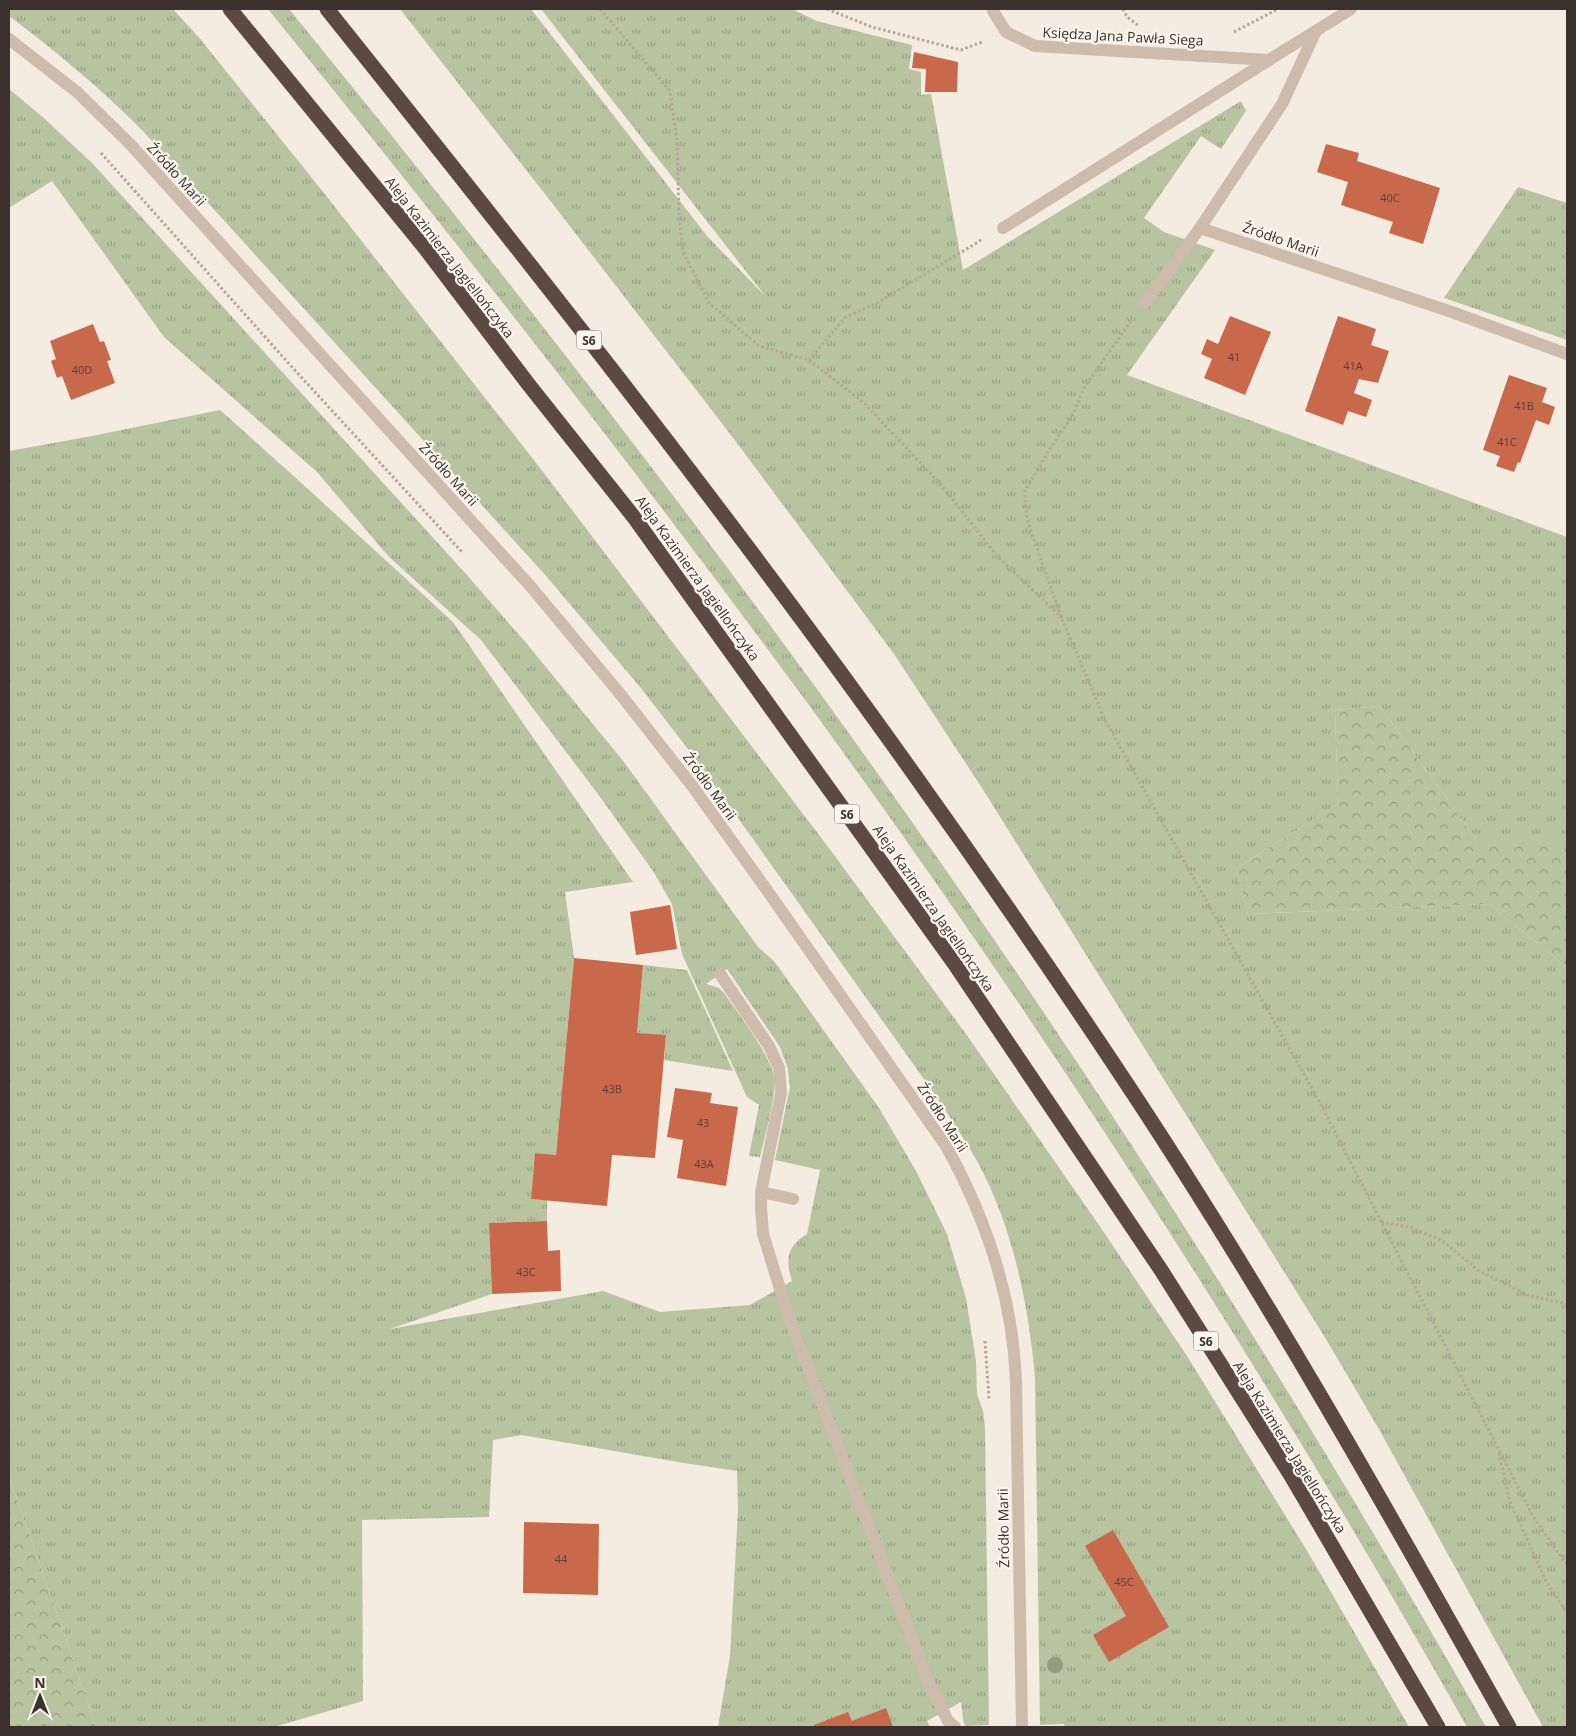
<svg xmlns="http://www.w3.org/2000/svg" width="1576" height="1736" font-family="'Open Sans',sans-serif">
	<defs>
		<pattern id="grass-tufts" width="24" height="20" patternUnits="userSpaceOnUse" patternTransform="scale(1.25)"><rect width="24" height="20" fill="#b8c4a0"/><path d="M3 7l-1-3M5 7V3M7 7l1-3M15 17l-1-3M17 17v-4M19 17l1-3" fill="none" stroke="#97a083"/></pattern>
		<pattern id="forest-crowns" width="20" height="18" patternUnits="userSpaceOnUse" patternTransform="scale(1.25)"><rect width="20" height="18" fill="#b8c4a0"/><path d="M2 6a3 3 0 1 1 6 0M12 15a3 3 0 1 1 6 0" fill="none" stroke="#97a083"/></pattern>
	</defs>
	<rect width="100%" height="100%" fill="#f4ebe1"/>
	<!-- grass -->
	<g fill="url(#grass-tufts)">
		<path d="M9,9h164l28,31 119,148 217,276 292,384 137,186 135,194 86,128 122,198 100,173h-344l-1,-3 -24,1 -5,-348c-7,-75 -22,-150 -58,-216 -13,-22 -27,-44 -41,-65l-238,-334 -58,-75 -93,-110 -405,-447c-42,-42 -86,-79 -133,-114z"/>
		<path d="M268,9h21c222,272 438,549 640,837 200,284 385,579 557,881h-19c-188,-333 -395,-657 -619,-968 -185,-256 -381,-504 -580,-750z"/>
		<polygon points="400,9 531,9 707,236 766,297 541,9 792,9 817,21 912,45 909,69 921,72 921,95 931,94 963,270 1241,101 1246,111 1221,149 1201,136 1144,218 1164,232 1215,250 1127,375 1567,537 1567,841 1477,841 1380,706 1335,710 1338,804 1236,869 1248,914 1489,904 1567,968 1567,1727 1543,1727 1380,1431 1326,1339 982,788 894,654 734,439 552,203"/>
		<path d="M9,89l36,30 48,45 373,410 61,70 97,118 134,185 16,14 105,147 37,63 31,63 19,64 10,63 1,33 6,17 2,16 4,298 -24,1 -2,-6 -2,-18 -34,19 3,6h-212l12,-71 8,-146 -1,-39 -59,-9 -156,-27 -29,5 -4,77 -127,3 1,181 -89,26h-178l-87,-251v-1025l83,-15 128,-26 88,79 145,133 180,260 -68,10 9,66 -18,197 -21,-2 -4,46 16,1v21l-58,2 3,71 -102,35 213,-38 57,21 90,-7 42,-24c-7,-21 -5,-35 15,-47l13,-64 -45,-10 15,-73 -2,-18 -8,-22 -53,-78 -21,15 13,4 6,6c13,19 46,62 49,83 2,22 -9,58 -14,80l-11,-1 10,-51 -12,-8 -65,-143 -10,-50 -19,-33 -55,-77 -117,-154 -92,-83 -72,-85 -153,-135 -112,-156 -43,27z"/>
		<polygon points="1518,187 1567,203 1567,340 1444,298"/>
		<polygon points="643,965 687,970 733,1071 664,1060 666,1036 637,1033"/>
	</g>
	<!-- forest -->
	<g fill="url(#forest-crowns)">
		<polygon points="1380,706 1477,841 1567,841 1567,968 1489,904 1248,914 1236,869 1338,804 1335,710"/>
		<polygon points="9,1476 96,1727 9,1727"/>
	</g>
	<!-- building -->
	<g fill="#c8694b">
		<polygon points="914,52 958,62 957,92 925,92 926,69 912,68"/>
		<polygon points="1326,144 1359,153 1357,161 1440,188 1423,244 1389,233 1393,222 1341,205 1348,182 1317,172"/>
		<polygon points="1230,316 1271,332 1245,395 1204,378 1212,359 1201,354 1207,339 1218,344"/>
		<polygon points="1338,316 1376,329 1371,345 1389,351 1378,383 1359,379 1354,393 1372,400 1366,417 1348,411 1343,425 1305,411"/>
		<polygon points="93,324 100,342 104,341 111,360 107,361 115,383 71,400 62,376 57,378 51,361 56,359 50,341"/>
		<polygon points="1509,375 1547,388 1542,402 1555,407 1549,425 1536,420 1520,463 1518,462 1514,472 1496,466 1500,456 1483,450"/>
		<polygon points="670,905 677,949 636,955 630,912"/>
		<polygon points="574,958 643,965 637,1033 666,1035 655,1158 612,1155 607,1206 531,1199 535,1153 556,1155"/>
		<polygon points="675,1088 712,1093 710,1103 738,1107 726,1186 677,1178 683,1140 667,1137"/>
		<polygon points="547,1221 548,1251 560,1250 561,1291 492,1294 489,1223"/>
		<polygon points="524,1522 599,1524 598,1595 523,1593"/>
		<polygon points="1113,1530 1169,1627 1109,1662 1093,1635 1126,1616 1085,1546"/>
		<polygon points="886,1708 893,1727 815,1727 814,1725 848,1712 852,1721"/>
	</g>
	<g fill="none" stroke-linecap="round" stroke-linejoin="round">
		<!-- path -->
		<g stroke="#b9a596" stroke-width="3" stroke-dasharray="2.5 2.5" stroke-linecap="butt">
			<polyline points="600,9 670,91 677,141 679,215 683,252 709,303 759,346 809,360 863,402 942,486 997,556 1062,618"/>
			<polyline points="827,9 872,27 961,50 982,42"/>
			<polyline points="1123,9 1127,17 1139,26"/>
			<polyline points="1234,32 1278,9"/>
			<polyline points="101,153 291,366 462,552"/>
			<polyline points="1131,321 1085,386 1072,416 1049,450 1025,491 1025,501 1029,526 1062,619 1106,722 1320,1103 1534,1518 1567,1565"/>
			<polyline points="809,360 846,317 877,303 983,239"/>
			<polyline points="1381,1222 1410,1227 1443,1241 1479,1271 1528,1295 1567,1304"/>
			<polyline points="985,1341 989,1399"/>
			<polyline points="1499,1453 1510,1502 1546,1581 1567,1613"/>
		</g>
		<!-- lane -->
		<g stroke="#cdbbac" stroke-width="12">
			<polyline points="1003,228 1269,60"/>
			<polyline points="1200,228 1449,311 1567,354"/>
			<polyline points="1145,303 1200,228 1282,104 1316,31"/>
		</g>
		<!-- street -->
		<g stroke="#cdbbac" stroke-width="12">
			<polyline points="993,9 993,11 1006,32 1035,46 1269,60 1351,9"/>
			<path d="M9,39l68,53 53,52 402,444 89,107 72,92 76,106 177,253c41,74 67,151 70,236l6,345"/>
			<polyline points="720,974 769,1046 779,1068 781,1093 761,1192 761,1208 763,1234 789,1318 928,1681 948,1721 955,1727"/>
			<polyline points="761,1192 793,1199"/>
		</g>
		<!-- highway -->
		<g stroke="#5c4a42" stroke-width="15">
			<polyline points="230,9 425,248 529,385 633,516 956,966 1161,1270 1290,1474 1438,1727"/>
			<path d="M327,9c175,219 349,438 514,664 95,130 187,262 276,396 142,213 268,436 392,658"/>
		</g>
	</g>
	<!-- trees -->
	<circle fill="#969b7f" cx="1055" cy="1665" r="8"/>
	<g text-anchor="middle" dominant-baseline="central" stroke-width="4.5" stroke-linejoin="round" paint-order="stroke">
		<!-- number labels -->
		<g font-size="11" fill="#5e3e33">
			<text x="1390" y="197">40C</text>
			<text x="1234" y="356">41</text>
			<text x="1353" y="365">41A</text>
			<text x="82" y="369">40D</text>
			<text x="1524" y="405">41B</text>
			<text x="1507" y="441">41C</text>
			<text x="612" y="1088">43B</text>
			<text x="703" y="1122">43</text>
			<text x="704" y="1163">43A</text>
			<text x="526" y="1271">43C</text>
			<text x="561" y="1558">44</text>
			<text x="1124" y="1581">45C</text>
		</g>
		<!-- shield labels -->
		<g fill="#fbf5ee" stroke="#756b66" stroke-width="1">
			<rect x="576.5" y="330.5" width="25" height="19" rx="4"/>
			<rect x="834.5" y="804.5" width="25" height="19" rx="4"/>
			<rect x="1193.5" y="1331.5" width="25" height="19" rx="4"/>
		</g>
		<g font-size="12" font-weight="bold" fill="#3b302b">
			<text x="589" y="340">S6</text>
			<text x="847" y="814">S6</text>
			<text x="1206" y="1341">S6</text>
		</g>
		<!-- street labels -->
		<g font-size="14" fill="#3b302b" stroke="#fbf5ee">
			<text transform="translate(1123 36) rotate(3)">Księdza Jana Pawła Siega</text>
			<text transform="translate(177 174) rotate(48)">Źródło Marii</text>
			<text transform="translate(1281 239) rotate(19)">Źródło Marii</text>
			<text transform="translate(450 257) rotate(52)">Aleja Kazimierza Jagiellończyka</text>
			<text transform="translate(449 474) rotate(48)">Źródło Marii</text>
			<text transform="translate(698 578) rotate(54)">Aleja Kazimierza Jagiellończyka</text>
			<text transform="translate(710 786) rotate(54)">Źródło Marii</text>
			<text transform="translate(934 908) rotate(55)">Aleja Kazimierza Jagiellończyka</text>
			<text transform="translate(943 1117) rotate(57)">Źródło Marii</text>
			<text transform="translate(1290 1447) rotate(58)">Aleja Kazimierza Jagiellończyka</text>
			<text transform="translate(1003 1528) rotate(-91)">Źródło Marii</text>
		</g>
	</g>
	<!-- border -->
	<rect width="1576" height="1736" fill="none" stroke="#3b302b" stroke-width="20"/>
	<!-- north arrow -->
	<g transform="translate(40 1696)" stroke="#fbf5ee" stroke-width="4" paint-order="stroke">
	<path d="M0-4L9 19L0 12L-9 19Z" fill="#3b302b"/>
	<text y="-8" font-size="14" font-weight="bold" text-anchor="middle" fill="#3b302b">N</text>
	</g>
</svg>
